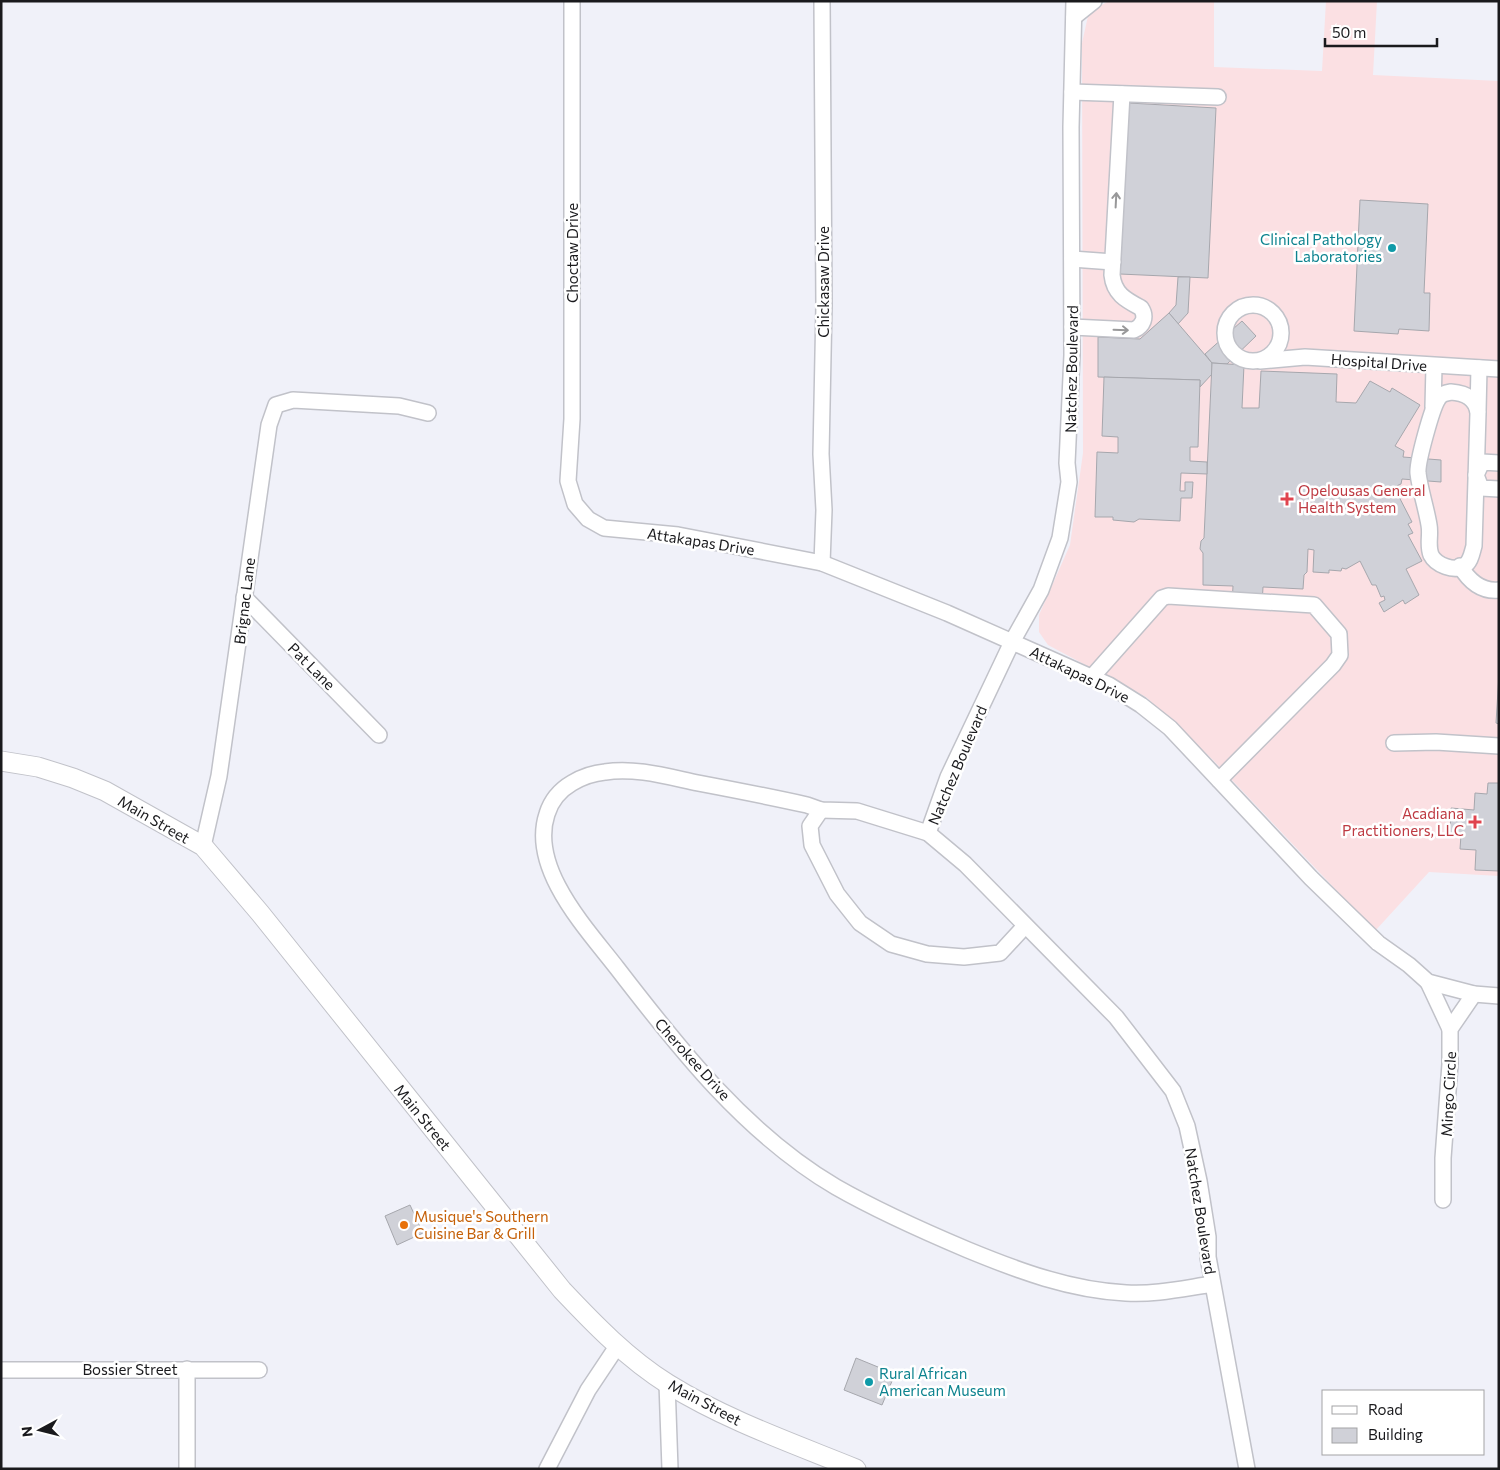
<svg xmlns="http://www.w3.org/2000/svg" width="1500" height="1470" font-family="Commissioner,sans-serif">
	<rect width="100%" height="100%" fill="#f0f1f9"/>
	<!-- medical -->
	<polygon fill="#fbe0e3" points="1109,1 1214,1 1214,67 1322,71 1326,1 1377,1 1373,75 1499,81 1499,876 1429,872 1375,931 1212,759 1146,697 1048,645 1039,632 1039,615 1070,545 1083,453 1082,43 1088,16 1096,8"/>
	<!-- building -->
	<g fill="#d0d1d8" stroke="#a6a7ad">
		<polygon points="1129,103 1216,108 1208,278 1120,274"/>
		<polygon points="1360,200 1428,204 1424,293 1430,293 1429,331 1399,329 1398,334 1354,331"/>
		<polygon points="1178,277 1190,277 1188,313 1178,324 1169,313 1176,305"/>
		<polygon points="1169,313 1212,363 1212,374 1200,387 1200,380 1098,377 1098,337 1140,339"/>
		<polygon points="1242,321 1256,336 1227,364 1212,363 1205,354"/>
		<polygon points="1212,363 1244,365 1242,408 1259,408 1261,371 1337,374 1336,402 1356,403 1370,381 1390,392 1392,388 1420,405 1395,446 1404,451 1403,457 1441,460 1441,482 1402,479 1401,484 1394,487 1412,522 1408,524 1413,533 1408,535 1422,561 1406,569 1419,595 1405,604 1403,600 1384,612 1379,603 1385,600 1384,596 1381,597 1376,585 1372,585 1360,561 1346,569 1342,568 1341,571 1329,570 1329,573 1313,572 1314,550 1308,549 1307,572 1304,575 1303,589 1263,587 1262,605 1232,604 1233,586 1203,585 1203,553 1200,549 1201,541 1204,538"/>
		<polygon points="1104,377 1200,380 1198,447 1190,447 1190,461 1207,462 1207,474 1181,473 1180,491 1185,491 1185,482 1193,482 1192,498 1181,498 1180,521 1139,519 1134,522 1113,520 1113,517 1095,517 1097,452 1118,453 1118,437 1102,436"/>
		<polygon points="1499,674 1499,724 1496,723"/>
		<polygon points="1488,783 1499,783 1499,871 1475,870 1476,850 1460,849 1461,835 1450,834 1451,808 1474,810 1475,793 1487,794"/>
		<polygon points="410,1205 423,1233 397,1245 385,1216"/>
		<polygon points="856,1358 895,1374 882,1405 844,1390"/>
	</g>
	<g fill="none" stroke-linecap="round" stroke-linejoin="round">
		<defs>
			<g id="minor">
				<polyline points="572,1 572,419 568,481 575,504 588,519 604,528 678,535 822,563 947,613 1109,685 1141,705 1170,728 1311,878 1378,943 1409,965 1428,982 1474,994 1499,996"/>
				<polyline points="822,1 824,305 821,454 824,510 822,563"/>
				<polyline points="1074,17 1094,1"/>
				<polyline points="1072,92 1218,97"/>
				<polyline points="1072,259 1113,262"/>
				<circle cx="1253" cy="333" r="28"/>
				<path d="M1072,327l62,3c9,-4 13,-13 7,-22 -15,-8 -27,-14 -29,-33l10,-181"/>
				<polyline points="1260,361 1305,357 1499,369"/>
				<path d="M1451,392c14,1 25,6 27,21l-4,133c-2,6 -3,16 -10,20 -10,6 -28,-1 -33,-11 -4,-10 0,-20 -2,-30 -3,-18 -9,-35 -11,-52 -1,-11 14,-65 20,-74 3,-5 7,-6 13,-7z"/>
				<polyline points="1433,407 1434,366"/>
				<polyline points="1478,411 1479,368"/>
				<polyline points="1499,463 1482,462 1476,475 1481,488 1499,489"/>
				<path d="M1460,566c9,15 21,26 39,24"/>
				<polyline points="244,597 379,735"/>
				<polyline points="1092,677 1162,598 1168,596 1314,605 1339,634 1340,655 1333,665 1219,780"/>
				<polyline points="1394,743 1436,742 1499,746"/>
				<polyline points="821,810 810,826 812,845 837,894 860,923 891,944 927,954 964,957 1000,953 1025,926"/>
				<polyline points="928,833 948,777 1012,642 1041,590 1060,538 1069,482 1067,463 1072,355 1071,127 1074,1"/>
				<polyline points="203,846 219,776 269,425 276,405 293,400 399,406 428,413"/>
				<polyline points="1428,982 1450,1029"/>
				<polyline points="1443,1200 1443,1158 1450,1064 1450,1029 1474,994"/>
				<path d="M1213,1284c-28,4 -59,11 -87,9 -56,-3 -107,-22 -158,-43 -45,-19 -90,-39 -132,-63 -90,-53 -156,-137 -219,-219 -31,-40 -88,-100 -70,-154 4,-13 13,-24 25,-31 10,-6 22,-10 33,-11 30,-5 64,5 93,11 37,7 73,14 109,22l14,5 36,1 71,22 37,31 151,153 57,74 14,35 12,55 9,56v20l39,212"/>
				<polyline points="1,1370 259,1370"/>
				<polyline points="667,1383 670,1469"/>
				<polyline points="187,1469 187,1369"/>
				<polyline points="547,1469 588,1390 618,1345"/>
			</g>
			<path id="major" d="M1,761l37,6 35,11 32,13 98,55 57,67 302,377c32,34 66,69 106,94 58,36 124,59 188,85"/>
		</defs>
		<!-- minor casing -->
		<use href="#minor" stroke="#c1c2c9" stroke-width="18"/>
		<!-- major casing -->
		<use href="#major" stroke="#c1c2c9" stroke-width="21"/>
		<!-- minor -->
		<use href="#minor" stroke="#fff" stroke-width="15"/>
		<!-- major -->
		<use href="#major" stroke="#fff" stroke-width="19"/>
	</g>
	<!-- one-way arrows -->
	<defs><path id="oneway-shaft" d="M-6 0H5M1.5-3L5.5 0L1.5 3" fill="none" stroke-width="1.6" stroke-linecap="round" stroke-linejoin="round" transform="scale(1.25)"/></defs>
	<g stroke="#989899">
		<use href="#oneway-shaft" transform="translate(1116 200) rotate(-87)"/>
		<use href="#oneway-shaft" transform="translate(1121 330) rotate(2)"/>
	</g>
	<!-- markers -->
	<g fill="#0f9aa8" stroke="#fff" stroke-width="2">
		<circle cx="1392" cy="248" r="5"/>
		<circle cx="869" cy="1382" r="5"/>
	</g>
	<g fill="#e0444e" stroke="#fff" stroke-width="2">
		<path d="M1284.5 491.5h5v5h5v5h-5v5h-5v-5h-5v-5h5z"/>
		<path d="M1472.5 814.5h5v5h5v5h-5v5h-5v-5h-5v-5h5z"/>
	</g>
	<circle fill="#e8710a" stroke="#fff" stroke-width="2" cx="404" cy="1225" r="5"/>
	<g text-anchor="middle" dominant-baseline="central" stroke-width="5" stroke-linejoin="round" paint-order="stroke">
		<!-- culture labels -->
		<g font-size="15" fill="#0d838f" stroke="#fff" text-anchor="end">
			<text x="1382" y="239">Clinical Pathology<tspan x="1382" dy="17">Laboratories</tspan></text>
			<text x="879" y="1373" text-anchor="start">Rural African<tspan x="879" dy="17">American Museum</tspan></text>
		</g>
		<!-- street labels -->
		<g font-size="15" fill="#1a1a1d" stroke="#fff">
			<text transform="translate(572 253) rotate(-90)">Choctaw Drive</text>
			<text transform="translate(823 282) rotate(-90)">Chickasaw Drive</text>
			<text transform="translate(1379 362) rotate(4)">Hospital Drive</text>
			<text transform="translate(1071 369) rotate(-89)">Natchez Boulevard</text>
			<text transform="translate(701 541) rotate(9)">Attakapas Drive</text>
			<text transform="translate(244 601) rotate(-83)">Brignac Lane</text>
			<text transform="translate(312 666) rotate(45)">Pat Lane</text>
			<text transform="translate(1080 674) rotate(26)">Attakapas Drive</text>
			<text transform="translate(957 765) rotate(-67)">Natchez Boulevard</text>
			<text transform="translate(154 819) rotate(30)">Main Street</text>
			<text transform="translate(693 1059) rotate(48)">Cherokee Drive</text>
			<text transform="translate(1448 1094) rotate(-87)">Mingo Circle</text>
			<text transform="translate(423 1117) rotate(51)">Main Street</text>
			<text transform="translate(1201 1211) rotate(81)">Natchez Boulevard</text>
			<text x="130" y="1369">Bossier Street</text>
			<text transform="translate(705 1402) rotate(28)">Main Street</text>
		</g>
		<!-- health labels -->
		<g font-size="15" fill="#be3a42" stroke="#fff" text-anchor="start">
			<text x="1298" y="490">Opelousas General<tspan x="1298" dy="17">Health System</tspan></text>
			<text x="1464" y="813" text-anchor="end">Acadiana<tspan x="1464" dy="17">Practitioners, LLC</tspan></text>
		</g>
		<!-- food labels -->
		<g font-size="15" fill="#c56008" stroke="#fff" text-anchor="start">
			<text x="414" y="1216">Musique's Southern<tspan x="414" dy="17">Cuisine Bar &amp; Grill</tspan></text>
		</g>
	</g>
	<!-- border -->
	<rect width="1500" height="1470" fill="none" stroke="#1a1a1d" stroke-width="5"/>
	<!-- legend -->
	<rect x="1322" y="1390" width="162" height="65" fill="#ffffff" stroke="#a3a3a5"/>
	<rect x="1332" y="1406" width="25" height="8" fill="#ffffff" stroke="#a3a3a5"/>
	<text x="1368" y="1415" font-size="15" fill="#1a1a1d">Road</text>
	<rect x="1332" y="1428" width="25" height="15" fill="#d0d1d8" stroke="#a3a3a5"/>
	<text x="1368" y="1440" font-size="15" fill="#1a1a1d">Building</text>
	<!-- north arrow -->
	<g transform="translate(40 1430) rotate(263)" stroke="#ffffff" stroke-width="4" paint-order="stroke">
	<path d="M0-4L9 19L0 12L-9 19Z" fill="#1a1a1d"/>
	<text y="-8" font-size="14" font-weight="bold" text-anchor="middle" fill="#1a1a1d">N</text>
	</g>
	<!-- scale -->
	<path d="M1325 38v8h112v-8" fill="none" stroke="#1a1a1d" stroke-width="2.5"/>
	<text x="1332" y="38" font-size="15" fill="#1a1a1d" stroke="#ffffff" stroke-width="4" paint-order="stroke">50 m</text>
</svg>
